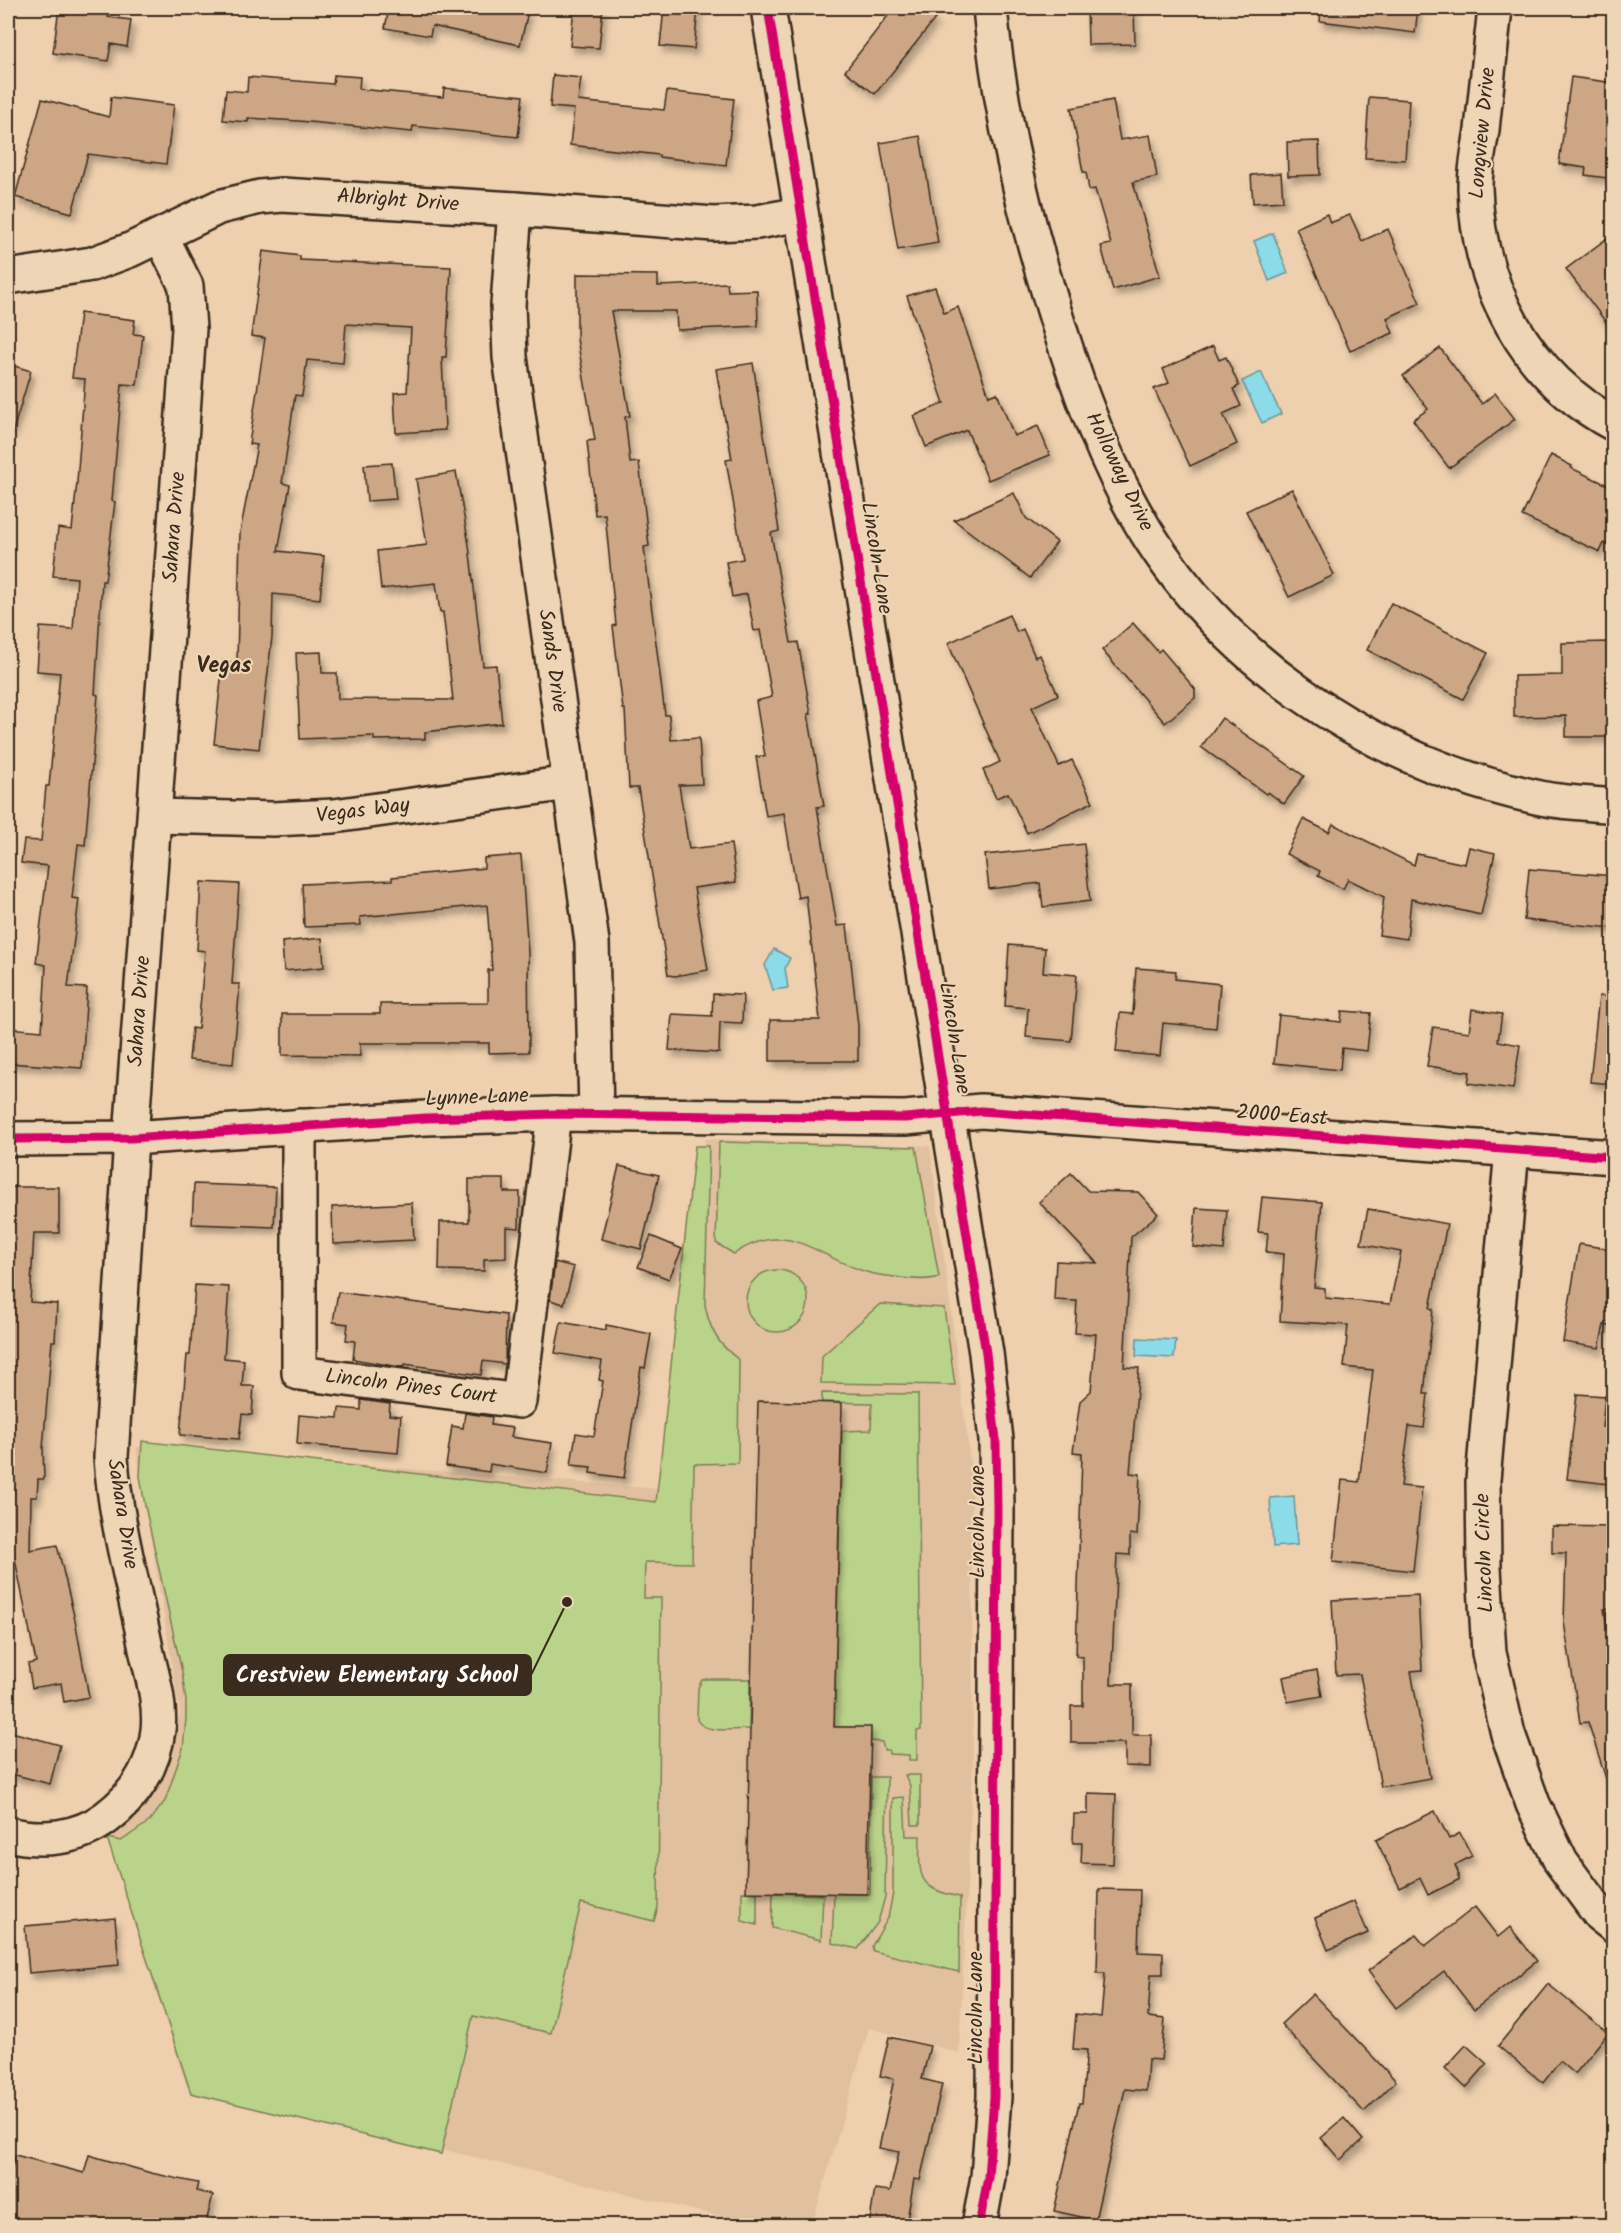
<svg xmlns="http://www.w3.org/2000/svg" width="1621" height="2233" font-family="Kalam,sans-serif">
	<defs>
		<filter id="shadow"><feDropShadow dx="3.5" dy="6" stdDeviation="3" flood-color="#0004"/></filter>
	</defs>
	<rect width="100%" height="100%" fill="#eed0ae"/>
	<filter id="ink" filterUnits="userSpaceOnUse"><feTurbulence type="fractalNoise" baseFrequency=".0167" numOctaves="2"/><feDisplacementMap in="SourceGraphic" scale="12" xChannelSelector="R" yChannelSelector="G"/><feConvolveMatrix kernelMatrix="1 2 1 2 8 2 1 2 1" color-interpolation-filters="sRGB"/></filter>
	<g filter="url(#ink)">
		<!-- built -->
		<polygon fill="#e1c09f" points="705,1139 930,1146 972,1476 973,1770 959,2053 869,2028 812,2225 755,2225 187,2088 105,1833 159,1781 180,1714 136,1447 660,1489"/>
		<!-- green -->
		<g fill="#bad38a" stroke="#7a7e54" stroke-width="1.5">
			<path d="M719,1142l197,5 23,130c-11,4 -25,2 -37,1 -10,-2 -21,-2 -32,-5 -51,-13 -81,-57 -136,-19l-18,-11z"/>
			<path d="M695,1146h14l-4,159c5,26 13,39 34,55l-1,103 -44,1 -2,99 -47,-1 -1,36h17l-3,309 -4,14 -73,-18 -30,130 -78,-17 -32,138 -250,-61 -84,-255 14,3 29,-20 15,-20 18,-53 3,-29v-18l-4,-29 -37,-166 -5,-30 2,-35 514,61z"/>
			<circle cx="777" cy="1301" r="31"/>
			<polygon points="880,1304 944,1308 955,1385 821,1383 822,1356"/>
			<polygon points="822,1393 918,1394 921,1730 917,1731 917,1760 909,1760 909,1755 889,1754 889,1750 884,1750 882,1742 871,1741 871,1728 834,1727 842,1431 871,1430 872,1403 822,1402"/>
			<path d="M707,1679h43l-1,50c-15,0 -44,5 -52,-9l1,-32 4,-8z"/>
			<polygon points="905,1775 920,1775 920,1825 912,1825 910,1786"/>
			<polygon points="871,1777 887,1777 885,1897 878,1922 858,1949 832,1943 834,1894 870,1894"/>
			<path d="M904,1797l2,39h14c-1,39 -4,53 40,61l-1,75 -86,-21 -1,-5 16,-28 5,-25v-95z"/>
			<polygon points="742,1892 757,1893 757,1925 742,1921"/>
			<polygon points="773,1893 823,1895 821,1940 772,1928"/>
		</g>
		<!-- water -->
		<g fill="#8bdbe8" stroke="#6b9497" stroke-width="1.5">
			<polygon points="1273,233 1288,273 1269,281 1254,241"/>
			<polygon points="1261,372 1281,414 1262,423 1242,381"/>
			<polygon points="774,949 790,958 785,968 788,988 773,990 765,965"/>
			<polygon points="1137,1338 1176,1340 1174,1358 1136,1356"/>
			<polygon points="1294,1496 1297,1545 1273,1547 1270,1498"/>
		</g>
		<!-- building -->
		<g fill="#cca685" stroke="#3b2a1e" stroke-width="1.5" filter="url(#shadow)">
			<polygon points="59,8 110,8 108,17 131,20 127,47 111,44 108,61 53,53"/>
			<polygon points="389,8 508,8 528,12 520,45 432,26 430,36 385,28"/>
			<polygon points="574,8 603,8 599,48 570,46"/>
			<polygon points="664,8 698,8 694,49 660,46"/>
			<polygon points="894,8 920,8 935,19 875,94 845,71"/>
			<polygon points="1087,8 1134,8 1135,44 1088,45"/>
			<polygon points="1321,8 1418,8 1415,33 1320,21"/>
			<polygon points="334,75 360,77 359,89 443,97 444,88 523,96 518,137 413,126 412,132 299,121 248,118 248,122 223,120 226,90 247,92 248,77 333,84"/>
			<polygon points="553,75 581,78 578,101 664,110 667,91 734,99 726,165 659,157 659,155 570,145 574,109 550,107"/>
			<polygon points="1571,77 1614,83 1614,113 1610,139 1614,139 1614,179 1585,175 1586,168 1559,164"/>
			<polygon points="111,97 174,105 166,164 88,154 72,213 15,197 42,99 109,117"/>
			<polygon points="1369,97 1409,100 1405,160 1365,158"/>
			<polygon points="1113,100 1120,140 1150,135 1157,177 1133,182 1160,276 1113,290 1101,246 1111,244 1095,189 1089,190 1086,172 1083,172 1071,108"/>
			<polygon points="920,136 938,243 898,250 880,143"/>
			<polygon points="1319,141 1320,175 1288,176 1287,142"/>
			<polygon points="1281,173 1283,201 1253,203 1251,175"/>
			<polygon points="1327,214 1330,223 1350,215 1362,241 1388,229 1420,303 1387,318 1393,333 1350,351 1296,228"/>
			<polygon points="1614,233 1614,333 1566,269"/>
			<polygon points="263,251 300,256 300,260 451,267 446,357 442,357 445,430 396,433 394,393 407,392 411,328 346,324 343,363 307,360 302,396 295,395 282,483 290,485 278,551 324,556 320,599 273,594 272,637 259,749 214,744 223,661 237,663 240,532 257,445 249,444 265,338 251,336"/>
			<polygon points="577,274 658,275 658,286 727,283 728,291 757,290 758,326 677,330 676,311 611,311 630,416 625,417 630,463 639,462 649,546 644,547 665,715 669,715 671,740 699,738 702,784 679,785 689,849 731,844 736,882 694,888 708,970 675,976 668,975 638,788 629,788 625,709 623,709 613,626 616,625 605,514 595,515 587,441 595,440 577,339"/>
			<polygon points="935,287 944,313 958,307 989,396 997,393 1014,436 1038,426 1050,455 988,480 967,430 926,447 914,416 944,403 907,296"/>
			<polygon points="80,313 135,320 133,334 143,335 137,385 122,384 112,501 115,502 105,581 102,581 95,694 98,695 85,845 78,844 72,898 79,899 68,987 87,988 82,1068 8,1063 8,1028 42,1031 46,965 36,963 48,866 21,863 24,840 41,841 46,786 49,786 60,673 37,671 40,627 73,629 77,578 53,576 58,528 72,530 77,482 85,379 72,378"/>
			<polygon points="1213,346 1219,360 1226,357 1239,386 1233,389 1241,406 1223,414 1237,444 1190,466 1154,389 1169,383 1163,369"/>
			<polygon points="1440,348 1482,404 1495,393 1515,419 1449,468 1413,420 1428,409 1403,376"/>
			<polygon points="753,363 779,531 771,533 791,643 798,642 811,714 808,714 824,806 817,807 837,926 847,925 858,1026 858,1061 770,1061 770,1020 820,1020 806,896 798,898 784,813 766,816 756,757 765,756 756,701 772,697 760,630 754,631 747,594 732,597 726,562 743,559 726,460 732,459 716,369"/>
			<polygon points="8,364 31,371 13,431 8,430"/>
			<polygon points="1551,455 1572,466 1571,468 1614,488 1614,548 1604,543 1600,552 1522,516"/>
			<polygon points="392,463 396,499 367,501 364,465"/>
			<polygon points="456,472 469,545 483,666 496,665 502,723 425,732 425,739 374,740 374,736 300,739 296,653 321,652 322,673 337,673 338,699 453,700 443,612 440,612 436,583 381,589 377,551 427,545 416,479"/>
			<polygon points="1292,489 1334,575 1289,597 1246,511"/>
			<polygon points="1014,493 1026,518 1057,542 1030,578 954,520"/>
			<polygon points="1391,603 1488,653 1463,699 1367,650"/>
			<polygon points="1009,615 1017,632 1023,629 1035,657 1040,655 1058,695 1032,707 1059,766 1072,760 1093,802 1027,833 1008,793 996,798 983,770 1000,762 948,643"/>
			<polygon points="1133,623 1158,652 1161,649 1195,689 1195,698 1165,723 1102,650"/>
			<polygon points="1609,642 1610,737 1566,737 1566,716 1514,717 1514,676 1562,675 1562,643"/>
			<polygon points="1222,718 1304,776 1284,804 1268,792 1266,794 1201,747"/>
			<polygon points="1303,819 1329,832 1333,824 1414,865 1417,854 1465,864 1469,847 1495,853 1481,915 1411,899 1407,939 1379,935 1384,897 1348,879 1343,889 1318,876 1320,871 1286,854"/>
			<polygon points="1084,844 1090,901 1043,907 1040,883 989,889 985,855"/>
			<polygon points="521,855 528,953 529,1052 489,1053 489,1043 360,1043 360,1056 282,1055 282,1014 380,1014 380,1004 488,1003 488,970 492,970 487,905 360,917 361,925 304,927 302,884 392,880 392,877 484,868 484,858"/>
			<polygon points="1529,869 1614,876 1614,928 1524,920"/>
			<polygon points="201,882 239,884 232,984 240,984 233,1064 189,1060 192,1028 198,1029 205,951 197,950"/>
			<polygon points="322,938 324,967 284,971 282,942"/>
			<polygon points="1009,945 1045,948 1043,972 1077,975 1071,1041 1026,1037 1028,1008 1005,1006"/>
			<polygon points="1136,968 1176,971 1175,979 1220,984 1216,1028 1163,1023 1160,1056 1116,1052 1120,1013 1133,1014"/>
			<polygon points="713,994 743,995 742,1023 720,1022 719,1053 669,1050 672,1014 712,1016"/>
			<polygon points="1599,996 1614,997 1614,1084 1590,1082"/>
			<polygon points="1472,1009 1502,1014 1498,1041 1520,1045 1513,1089 1468,1083 1470,1072 1427,1066 1433,1027 1469,1032"/>
			<polygon points="1342,1011 1371,1013 1367,1051 1342,1048 1340,1070 1274,1063 1279,1015 1341,1022"/>
			<polygon points="619,1166 659,1175 641,1249 601,1239"/>
			<polygon points="1071,1173 1088,1191 1138,1192 1158,1214 1131,1237 1124,1367 1139,1368 1130,1473 1140,1474 1137,1535 1130,1534 1130,1555 1117,1554 1111,1684 1132,1684 1132,1735 1151,1735 1151,1767 1125,1766 1125,1743 1071,1743 1071,1706 1083,1706 1083,1657 1076,1656 1082,1453 1073,1452 1080,1401 1091,1391 1096,1334 1075,1333 1077,1301 1054,1300 1056,1261 1097,1263 1039,1202"/>
			<polygon points="469,1179 504,1179 504,1192 520,1192 519,1228 506,1227 506,1258 484,1259 484,1271 439,1270 440,1222 469,1222"/>
			<polygon points="194,1184 276,1187 274,1227 192,1224"/>
			<polygon points="8,1187 59,1187 59,1233 34,1233 30,1302 57,1304 55,1341 52,1341 43,1448 44,1479 38,1479 37,1497 31,1497 30,1550 57,1545 75,1620 89,1697 64,1702 61,1683 32,1688 28,1664 36,1662 8,1525 8,1373 10,1338 8,1338"/>
			<polygon points="1262,1197 1322,1202 1314,1287 1325,1288 1325,1298 1390,1304 1401,1252 1361,1244 1368,1209 1447,1224 1430,1308 1433,1309 1424,1394 1428,1394 1424,1428 1409,1426 1401,1486 1422,1488 1413,1571 1333,1562 1342,1480 1359,1482 1373,1370 1344,1367 1348,1325 1280,1321 1284,1254 1266,1252 1268,1233 1258,1232"/>
			<polygon points="412,1203 414,1240 333,1244 332,1207"/>
			<polygon points="1196,1208 1227,1210 1224,1250 1193,1247"/>
			<polygon points="651,1236 682,1249 669,1279 638,1267"/>
			<polygon points="1579,1244 1614,1250 1614,1327 1604,1325 1599,1348 1563,1342"/>
			<polygon points="555,1262 574,1267 564,1304 550,1300"/>
			<polygon points="195,1285 229,1287 224,1358 244,1360 242,1386 254,1386 252,1415 242,1414 239,1439 180,1435 187,1355 190,1355"/>
			<polygon points="338,1292 506,1315 505,1364 483,1361 481,1375 405,1364 404,1367 394,1366 353,1359 355,1341 346,1340 348,1324 333,1322"/>
			<polygon points="561,1322 606,1330 606,1325 651,1334 645,1368 641,1367 624,1478 590,1473 591,1467 571,1465 576,1433 594,1436 603,1381 599,1380 602,1361 555,1353"/>
			<polygon points="1577,1394 1605,1396 1602,1427 1614,1428 1609,1484 1567,1479"/>
			<polygon points="361,1400 390,1404 389,1415 401,1416 398,1453 297,1444 299,1415 338,1418 339,1408 361,1410"/>
			<polygon points="758,1401 842,1403 834,1727 871,1727 867,1894 746,1892"/>
			<polygon points="465,1413 492,1417 491,1425 513,1428 511,1437 552,1443 547,1473 490,1464 489,1472 446,1466 452,1426 463,1428"/>
			<polygon points="1552,1526 1614,1527 1614,1609 1604,1609 1614,1670 1614,1787 1609,1788 1588,1722 1580,1723 1564,1622 1566,1553 1552,1553"/>
			<polygon points="1418,1595 1422,1670 1411,1671 1430,1778 1381,1787 1360,1674 1336,1675 1332,1600"/>
			<polygon points="1317,1670 1322,1696 1288,1702 1283,1677"/>
			<polygon points="8,1731 60,1745 50,1784 8,1773"/>
			<polygon points="1088,1793 1116,1794 1113,1864 1081,1863 1082,1843 1073,1843 1074,1814 1088,1814"/>
			<polygon points="1435,1811 1449,1839 1460,1833 1472,1856 1455,1865 1458,1872 1458,1880 1428,1895 1420,1878 1400,1888 1376,1840"/>
			<polygon points="1099,1889 1140,1890 1138,1952 1163,1953 1163,1974 1151,1974 1148,2017 1165,2019 1161,2060 1148,2059 1146,2091 1125,2089 1095,2220 1054,2211 1079,2103 1082,2103 1087,2050 1073,2049 1076,2014 1101,2017 1105,1973 1097,1973"/>
			<polygon points="1354,1901 1368,1933 1328,1950 1315,1918"/>
			<polygon points="1475,1907 1498,1937 1510,1927 1537,1961 1474,2010 1444,1971 1396,2008 1368,1971 1416,1935 1425,1946"/>
			<polygon points="115,1918 119,1965 29,1973 25,1926"/>
			<polygon points="1548,1984 1608,2033 1575,2074 1560,2061 1543,2083 1498,2046"/>
			<polygon points="1313,1994 1396,2081 1364,2112 1281,2024"/>
			<polygon points="889,2037 930,2046 922,2079 942,2084 920,2180 914,2179 906,2226 869,2226 875,2189 890,2191 899,2152 879,2148 894,2079 880,2076"/>
			<polygon points="1466,2045 1487,2064 1466,2088 1445,2068"/>
			<polygon points="1344,2118 1363,2140 1340,2160 1321,2138"/>
			<polygon points="15,2155 84,2173 89,2155 151,2173 198,2183 196,2191 213,2195 205,2226 8,2226 8,2185"/>
		</g>
		<g fill="none" stroke-linecap="round" stroke-linejoin="round">
			<defs>
				<g id="minor">
					<polyline points="768,8 986,1353 996,1440 997,1510 994,2097 988,2177 979,2226"/>
					<path d="M990,8c9,97 31,195 60,289 21,70 44,139 78,203 82,155 239,260 408,297 25,6 52,6 78,9"/>
					<path d="M1495,8c-4,40 -9,81 -13,122 -3,19 -7,39 -7,58 3,99 51,189 139,236"/>
					<polyline points="515,209 508,305 510,357 592,942 596,1113"/>
					<polyline points="8,277 92,264 130,250 219,207 260,197 282,195 515,209 714,224 757,222 801,214"/>
					<polyline points="155,816 273,819 334,816 569,783"/>
					<polyline points="299,1126 299,1373 519,1401 554,1114"/>
					<polyline points="8,1139 131,1138 426,1118 554,1114 905,1118 981,1111 1614,1157"/>
					<polyline points="1512,1149 1483,1480 1484,1568 1489,1653 1508,1734 1533,1804 1561,1862 1600,1915 1614,1926"/>
					<path d="M8,1834c33,8 71,5 99,-17 28,-21 47,-51 51,-87 3,-27 -6,-55 -12,-81 -12,-63 -31,-127 -35,-192l20,-319 58,-809 -3,-43 -25,-50"/>
				</g>
			</defs>
			<!-- minor casing -->
			<use href="#minor" stroke="#3b2a1e" stroke-width="38"/>
			<!-- minor -->
			<use href="#minor" stroke="#edd5b5" stroke-width="33"/>
			<defs>
				<g id="cycleway">
					<polyline points="768,8 986,1353 996,1440 997,1510 994,2097 988,2177 979,2226"/>
					<polyline points="8,1139 131,1138 426,1118 554,1114 905,1118 981,1111 1614,1157"/>
				</g>
			</defs>
			<!-- cycleway casing -->
			<use href="#cycleway" stroke="#edd5b5" stroke-width="13"/>
			<!-- cycleway -->
			<use href="#cycleway" stroke="#d6006c" stroke-width="9"/>
		</g>
	</g>
	<g text-anchor="middle" dominant-baseline="central" stroke-width="4.5" stroke-linejoin="round" paint-order="stroke">
		<!-- street labels -->
		<g font-size="21" fill="#3b2a1e" stroke="#edd5b5">
			<text transform="translate(1483 133) rotate(-85)">Longview Drive</text>
			<text transform="translate(398 201) rotate(4)">Albright Drive</text>
			<text transform="translate(1119 472) rotate(64)">Holloway Drive</text>
			<text transform="translate(175 527) rotate(-86)">Sahara Drive</text>
			<text transform="translate(876 558) rotate(81)">Lincoln Lane</text>
			<text transform="translate(552 661) rotate(82)">Sands Drive</text>
			<text transform="translate(363 811) rotate(-7)">Vegas Way</text>
			<text transform="translate(140 1011) rotate(-86)">Sahara Drive</text>
			<text transform="translate(954 1038) rotate(81)">Lincoln Lane</text>
			<text transform="translate(477 1098) rotate(-2)">Lynne Lane</text>
			<text transform="translate(1282 1116) rotate(4)">2000 East</text>
			<text transform="translate(411 1387) rotate(7)">Lincoln Pines Court</text>
			<text transform="translate(122 1514) rotate(81)">Sahara Drive</text>
			<text transform="translate(978 1522) rotate(-90)">Lincoln Lane</text>
			<text transform="translate(1485 1553) rotate(-92)">Lincoln Circle</text>
			<text transform="translate(976 2008) rotate(-90)">Lincoln Lane</text>
		</g>
		<!-- neighbourhood labels -->
		<g font-size="22" font-weight="bold" fill="#3b2a1e" stroke="#edd5b5">
			<text x="224" y="666">Vegas</text>
		</g>
	</g>
	<!-- callouts -->
	<path fill="none" stroke="#3b2a1e" stroke-width="2" d="M567 1602L531 1675"/>
	<circle fill="#3b2a1e" stroke="#edd5b5" stroke-width="2" cx="567" cy="1602" r="6"/>
	<rect fill="#3b2a1e" stroke="#3b2a1e" stroke-width="2" x="224" y="1655" width="307" height="40" rx="6"/>
	<g font-size="22" text-anchor="middle" font-weight="bold" fill="#fff">
		<text x="377" y="1682">Crestview Elementary School</text>
	</g>
	<!-- margin -->
	<rect width="1621" height="2233" fill="none" stroke="#edd5b5" stroke-width="30"/>
	<rect x="15" y="15" width="1591" height="2203" fill="none" stroke="#3b2a1e" stroke-width="2" filter="url(#ink)"/>
</svg>
